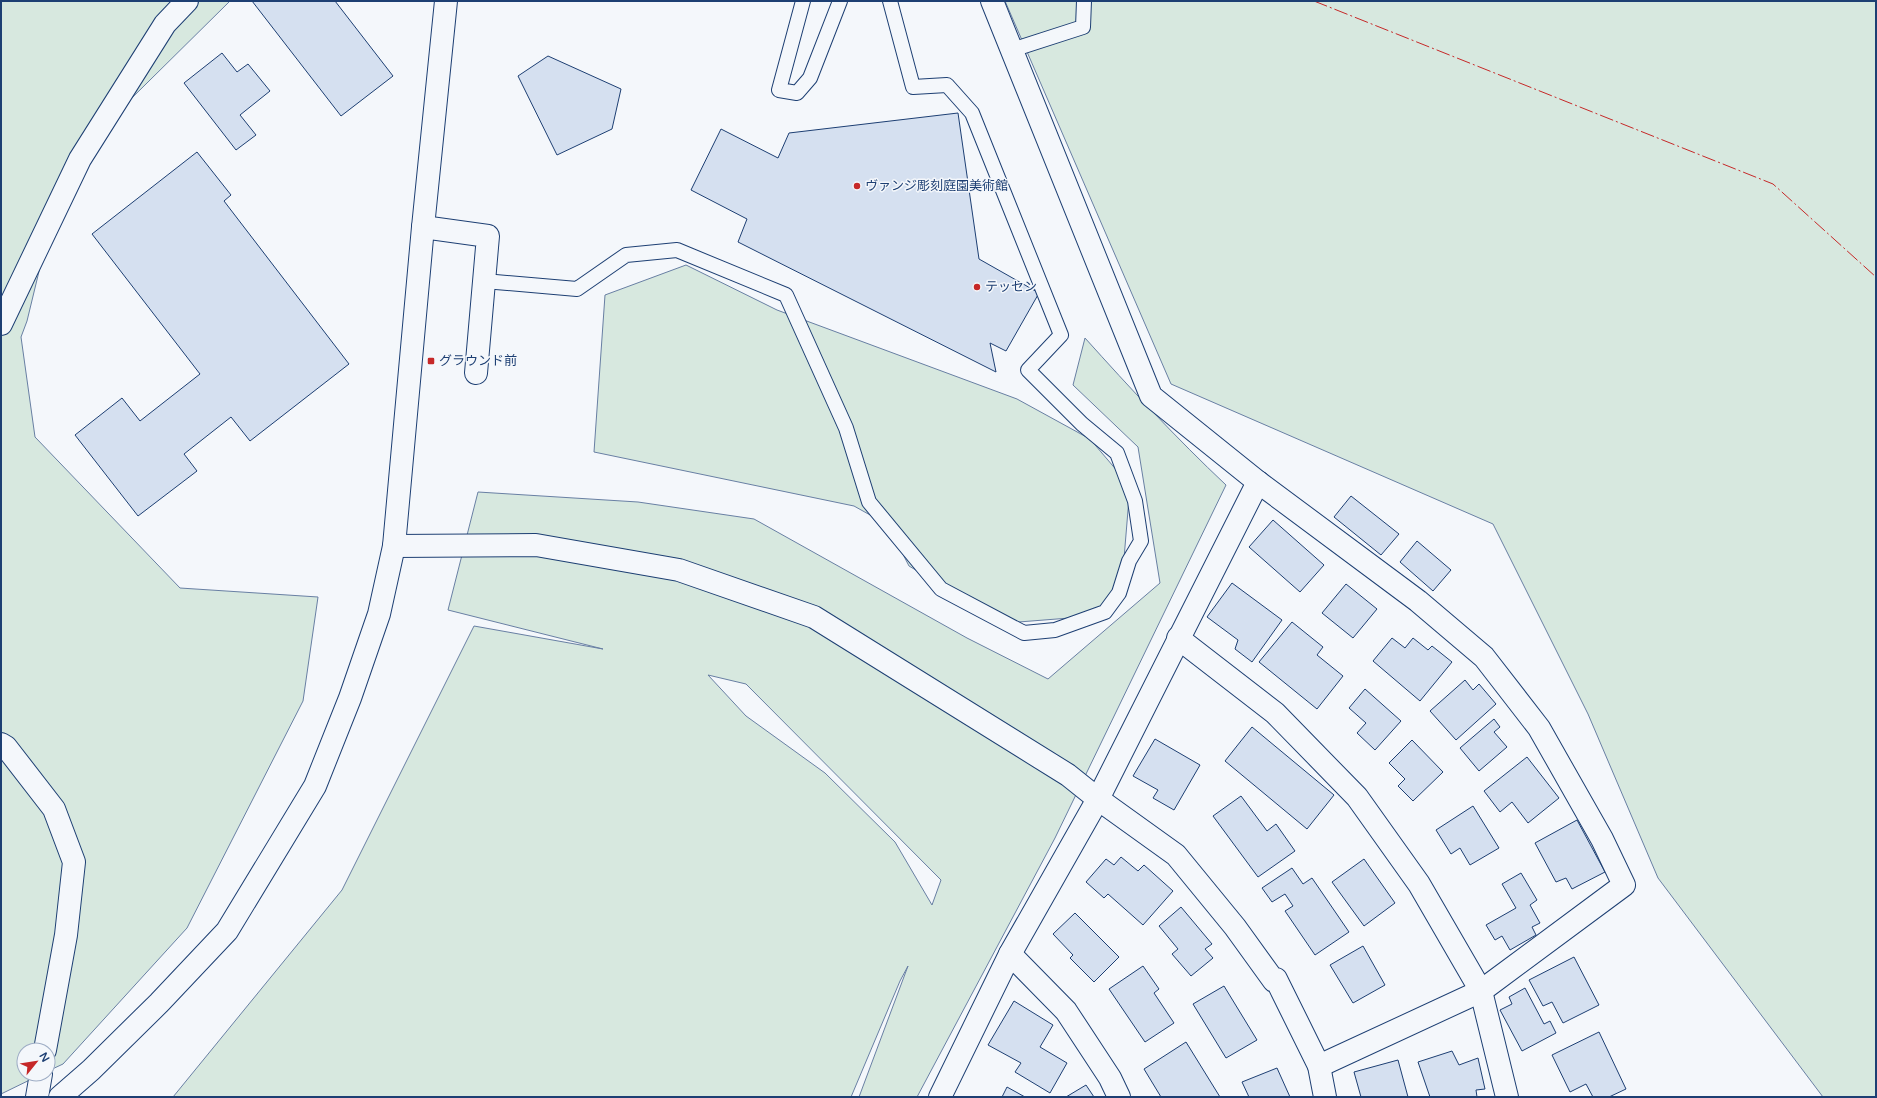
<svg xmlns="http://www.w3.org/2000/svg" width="1877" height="1098" font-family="'Varela Round','Noto Sans JP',sans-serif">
	<rect width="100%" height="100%" fill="#f4f7fb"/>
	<!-- green -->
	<g fill="#d7e8df" stroke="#687fa3" fill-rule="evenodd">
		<polygon points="1,1 230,1 65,164 27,321 21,337 35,437 180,588 318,597 303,701 187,928 63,1064 48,1071 48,1050 24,1050 24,1074 42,1074 1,1094"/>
		<polygon points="1005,1 1876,1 1876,1097 1823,1097 1658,878 1588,714 1493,524 1171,384"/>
		<polygon points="686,265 777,310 1017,399 1090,439 1130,486 1122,583 1095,616 1006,623 909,566 888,525 854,506 594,452 605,295"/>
		<path d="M1085,338c45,50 91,100 141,147l-171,353 -138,259h-58l49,-131 -8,15 -49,116h-678l169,-207 132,-264 129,23 -155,-39 30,-118 160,10 116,17 213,119 81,41 112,-96 -22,-136 -65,-62zM708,675l38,9 195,196 -9,25 -37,-63 -70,-69 -79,-57z"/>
	</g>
	<!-- building -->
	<g fill="#d5e0f0" stroke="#1d3f73">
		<polygon points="252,1 335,1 393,76 341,116"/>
		<polygon points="222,53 237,72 248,64 270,91 240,115 256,135 236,150 184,83"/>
		<polygon points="548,56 621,89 612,129 557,155 518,76"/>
		<polygon points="958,113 979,259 1039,293 1006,351 990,343 996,372 738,242 747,219 691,190 721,129 778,158 789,133"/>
		<polygon points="197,152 231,195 224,201 349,364 250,441 231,417 184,454 197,471 138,516 75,435 122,398 140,421 200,374 92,234"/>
		<polygon points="1351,496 1399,534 1381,555 1334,517"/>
		<polygon points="1273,520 1324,565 1300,592 1249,547"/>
		<polygon points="1417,541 1451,570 1433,591 1400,562"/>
		<polygon points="1232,583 1282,620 1252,662 1235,649 1238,640 1207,617"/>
		<polygon points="1346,584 1377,609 1353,638 1322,613"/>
		<polygon points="1292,622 1323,647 1317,655 1343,676 1317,709 1259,662"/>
		<polygon points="1392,638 1405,648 1413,638 1428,650 1432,646 1452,662 1420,701 1373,661"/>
		<polygon points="1465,680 1473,690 1479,684 1496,704 1456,740 1430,711"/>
		<polygon points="1365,689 1401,721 1375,750 1357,733 1366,723 1349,708"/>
		<polygon points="1494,719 1500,727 1494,732 1507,747 1479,771 1460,748"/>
		<polygon points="1252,727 1334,795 1307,829 1225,761"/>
		<polygon points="1155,739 1200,765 1174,810 1153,798 1158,790 1133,776"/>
		<polygon points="1412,740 1443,772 1413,801 1398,786 1405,779 1389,763"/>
		<polygon points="1527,757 1559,798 1528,823 1512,802 1500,812 1484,791"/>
		<polygon points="1241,796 1267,831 1276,824 1295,851 1258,877 1213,816"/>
		<polygon points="1473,806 1499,848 1470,865 1460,848 1451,854 1436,830"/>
		<polygon points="1577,820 1605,872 1572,889 1566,878 1556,882 1535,843"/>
		<polygon points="1121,857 1138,871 1144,865 1173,891 1143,925 1108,894 1104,898 1086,882 1106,859 1114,865"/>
		<polygon points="1364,859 1395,903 1364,926 1332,882"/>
		<polygon points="1292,868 1303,884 1312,878 1349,932 1315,955 1285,911 1293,906 1285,894 1272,902 1262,888"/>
		<polygon points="1521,873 1537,900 1530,905 1540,923 1532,927 1536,935 1510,950 1502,936 1495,940 1486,925 1516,908 1502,884"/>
		<polygon points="1181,907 1212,944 1205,949 1213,958 1191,976 1172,954 1178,949 1159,926"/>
		<polygon points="1075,913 1119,957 1094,982 1070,958 1073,955 1053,934"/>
		<polygon points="1363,946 1385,985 1353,1003 1330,965"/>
		<polygon points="1574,957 1599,1005 1563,1023 1552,1002 1543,1006 1529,980"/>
		<polygon points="1143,966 1159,989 1154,993 1174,1023 1145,1042 1109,989"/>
		<polygon points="1224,986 1257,1040 1226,1058 1193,1004"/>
		<polygon points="1525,988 1544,1024 1550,1021 1556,1033 1522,1051 1500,1010 1512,1004 1509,997"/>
		<polygon points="1014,1001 1053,1025 1040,1047 1067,1063 1050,1093 1015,1072 1021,1063 988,1045"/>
		<polygon points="1599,1032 1626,1089 1609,1097 1593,1097 1586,1084 1570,1092 1552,1055"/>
		<polygon points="1186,1042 1220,1097 1161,1097 1144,1069"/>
		<polygon points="1452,1051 1459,1065 1478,1058 1485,1089 1476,1090 1477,1097 1430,1097 1418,1062"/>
		<polygon points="1398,1060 1408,1097 1361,1097 1354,1072"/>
		<polygon points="1277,1068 1290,1097 1249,1097 1242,1082"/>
		<polygon points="1086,1085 1094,1097 1066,1097"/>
		<polygon points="1007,1087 1025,1097 1002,1097"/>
	</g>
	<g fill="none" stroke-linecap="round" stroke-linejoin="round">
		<defs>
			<g id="lane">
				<polyline points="803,1 779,90 797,93 810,78 840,1"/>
				<polyline points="1012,50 1083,27 1084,1"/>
				<polyline points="484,281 577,289 626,255 677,250 786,295 846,428 869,502 941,589 1024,633 1055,630 1105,612 1119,593 1129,561 1141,541 1135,501 1117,453 1082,424 1028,370 1061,335 972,113 947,85 913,87 890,1"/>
			</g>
			<g id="street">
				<polyline points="992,1 1151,396 1258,482 1418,601 1484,657 1539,728 1602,839 1624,885 1481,991 1319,1066"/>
				<polyline points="423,227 488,236 476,373"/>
				<polyline points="1,324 80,159 165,24 187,1"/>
				<polyline points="1178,638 1275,713 1357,797 1419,884 1481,991 1507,1097"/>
				<polyline points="1,744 6,747 54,809 74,862 66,935 45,1050"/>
				<polyline points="1010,954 1066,1011 1110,1078 1119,1097"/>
				<polyline points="37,1097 41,1074"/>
				<polyline points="940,1097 1010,954 1098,799 1258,482"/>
			</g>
			<g id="secondary">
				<polyline points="394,546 536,545 679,570 814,617 1068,775 1098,799 1176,855 1235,927 1274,981 1276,979 1319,1066 1325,1097"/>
				<polyline points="60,1097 91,1070 159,1003 227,931 315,786 350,698 379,614 394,546 423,227 446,1"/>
			</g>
		</defs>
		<!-- lane casing -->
		<use href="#lane" stroke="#1d3f73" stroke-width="16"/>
		<!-- street casing -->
		<use href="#street" stroke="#1d3f73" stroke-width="24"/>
		<!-- secondary casing -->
		<use href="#secondary" stroke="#1d3f73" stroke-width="24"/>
		<!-- lane -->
		<use href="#lane" stroke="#f4f7fb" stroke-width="14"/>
		<!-- street -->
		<use href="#street" stroke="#f4f7fb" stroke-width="22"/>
		<!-- secondary -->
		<use href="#secondary" stroke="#f4f7fb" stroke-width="22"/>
		<!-- power -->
		<polyline stroke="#c62828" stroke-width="1" stroke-dasharray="14 3 2 3" stroke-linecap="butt" points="1314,1 1773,184 1876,277"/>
	</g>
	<!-- markers -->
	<g fill="#c62828" stroke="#f4f7fb" stroke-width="1.5">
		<circle cx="857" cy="186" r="4"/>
		<circle cx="977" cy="287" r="4"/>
		<rect x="427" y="357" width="8" height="8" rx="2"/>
	</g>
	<g text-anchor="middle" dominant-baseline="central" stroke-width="3" stroke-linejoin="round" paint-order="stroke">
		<!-- poi labels -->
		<g font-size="13" fill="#1d3f73" stroke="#f4f7fb" text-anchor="start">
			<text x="865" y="186">ヴァンジ彫刻庭園美術館</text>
			<text x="985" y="287">テッセン</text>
			<text x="439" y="361">グラウンド前</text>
		</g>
	</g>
	<!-- border -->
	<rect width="1877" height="1098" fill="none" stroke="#1d3f73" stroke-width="4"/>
	<!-- north arrow -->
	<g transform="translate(36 1062) rotate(60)"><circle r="19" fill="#f4f7fb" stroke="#9eadc5"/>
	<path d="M0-3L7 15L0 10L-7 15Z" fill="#c62828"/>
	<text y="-6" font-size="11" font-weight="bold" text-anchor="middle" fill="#1d3f73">N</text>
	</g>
</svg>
